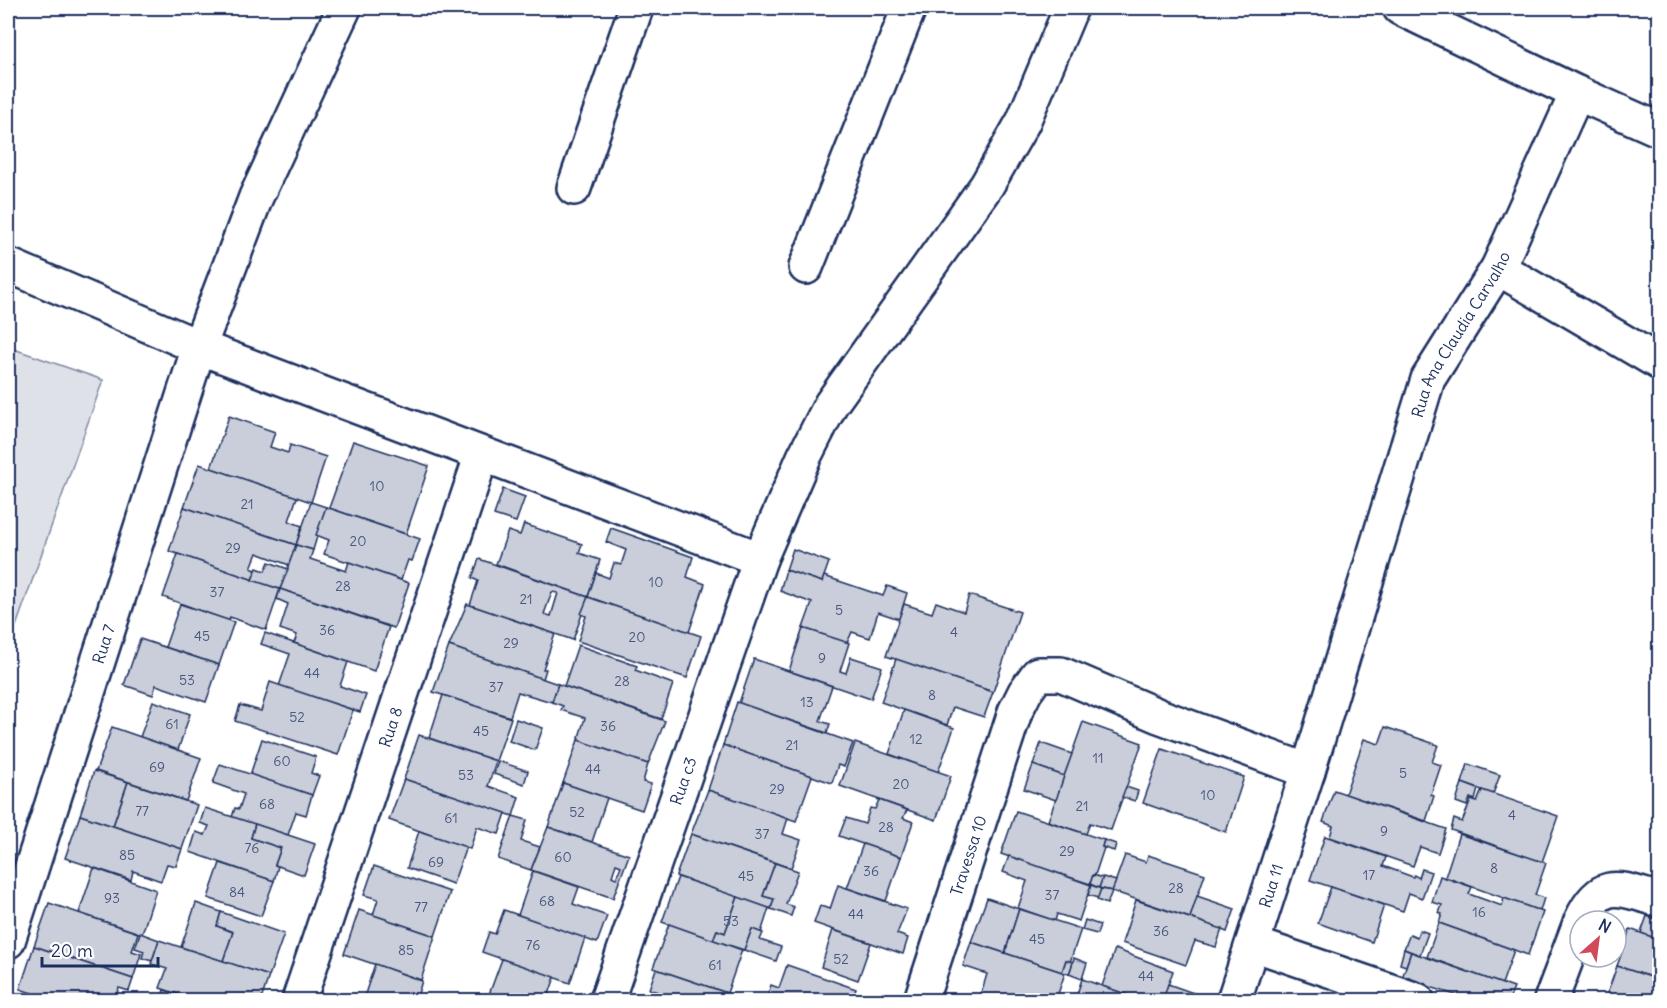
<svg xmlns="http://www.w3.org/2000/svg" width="1667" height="1008" font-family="Delius,sans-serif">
	<rect width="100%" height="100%" fill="#fff"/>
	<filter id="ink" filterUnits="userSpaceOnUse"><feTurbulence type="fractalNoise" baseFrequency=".0167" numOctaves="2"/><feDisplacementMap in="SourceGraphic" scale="12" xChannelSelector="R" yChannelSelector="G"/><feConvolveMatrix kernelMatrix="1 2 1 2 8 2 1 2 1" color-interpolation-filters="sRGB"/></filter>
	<g filter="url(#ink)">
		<!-- green -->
		<polygon fill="#dee1e7" stroke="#7c88a2" stroke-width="1.5" points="8,347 103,380 8,649"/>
		<!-- building -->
		<g fill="#caceda" stroke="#1b2f5e" stroke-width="1.5" fill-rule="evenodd">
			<polygon points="229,416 275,432 270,447 288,453 290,445 326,457 311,502 211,468"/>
			<polygon points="353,441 429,466 406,534 329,508"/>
			<polygon points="199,464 297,497 289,521 302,526 296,545 184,507"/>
			<polygon points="503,489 525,497 516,522 494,515"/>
			<polygon points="311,502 326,507 313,550 296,545"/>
			<polygon points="184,507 296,545 289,565 257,553 251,568 256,570 252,580 169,551"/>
			<polygon points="326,507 420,539 412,561 408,560 401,580 324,554 329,540 316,535"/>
			<polygon points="524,524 582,544 579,553 600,560 588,597 496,564 508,531 520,535"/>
			<polygon points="611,528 693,557 687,577 705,584 689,632 588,597 596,573 609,578 614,563 621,565 626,550 606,542"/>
			<polygon points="296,545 313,550 310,559 346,571 349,562 409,583 394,628 280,589"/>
			<polygon points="793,549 829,562 822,582 786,570"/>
			<polygon points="178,554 280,589 266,630 230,617 229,621 163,597"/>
			<path d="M479,559l109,38 -15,43 -103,-35 8,-24 -6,-3zM552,592l6,1 -7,23 -7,-2z"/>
			<polygon points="269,562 288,569 280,589 252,580 257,568 265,571"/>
			<polygon points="786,570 822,582 824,576 883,596 887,586 907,593 899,619 878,612 870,638 852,632 847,643 803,628 812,603 780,591"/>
			<polygon points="280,589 389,627 374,671 294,643 297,635 280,629 288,604 277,599"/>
			<polygon points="969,595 1020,612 993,692 886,656 904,604 932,613 936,602 964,612"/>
			<polygon points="588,597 701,636 687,678 578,641 586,616 581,614"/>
			<polygon points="180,604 234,622 219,665 165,647"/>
			<polygon points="467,604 555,634 543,669 546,669 543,679 449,646"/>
			<polygon points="803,628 849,643 840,671 846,673 851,657 882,667 871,699 789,671"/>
			<polygon points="265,633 348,662 340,686 366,695 360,712 279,686 290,654 261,644"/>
			<polygon points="140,639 219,665 206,702 156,685 153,695 124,685"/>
			<polygon points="578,645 637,666 635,670 673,684 661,719 564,686"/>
			<polygon points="449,646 558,684 552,702 518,692 510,717 433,692"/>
			<polygon points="754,659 832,686 820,721 830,724 827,733 739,703"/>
			<polygon points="896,659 993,692 984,717 953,707 947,725 881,702"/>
			<polygon points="270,682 353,710 338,755 235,721 240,705 261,711"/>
			<polygon points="558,684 665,721 648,764 578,740 585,718 561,710 563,706 552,702"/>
			<polygon points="443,695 511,718 496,761 429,738"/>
			<polygon points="153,701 190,714 178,750 140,737"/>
			<polygon points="737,702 853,743 844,767 838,765 832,783 723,745"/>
			<polygon points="904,710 954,728 938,772 889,754"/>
			<polygon points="516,719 543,728 535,750 509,741"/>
			<polygon points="1083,722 1142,743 1111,830 1090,823 1086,834 1048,821"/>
			<polygon points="112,727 201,758 186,801 96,771"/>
			<polygon points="1385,727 1438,745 1432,762 1441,765 1431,795 1434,796 1426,821 1345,794 1364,739 1379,744"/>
			<polygon points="419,735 496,761 488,786 519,797 513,816 404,779"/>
			<polygon points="262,739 316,757 311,773 319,776 312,795 250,775"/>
			<polygon points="578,740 648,764 643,782 651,784 642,810 563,783"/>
			<polygon points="855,743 951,776 936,820 840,786"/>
			<polygon points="1041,743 1072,754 1064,776 1033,765"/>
			<polygon points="723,745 812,776 796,821 708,790"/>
			<polygon points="1162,749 1244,777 1226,832 1143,803"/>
			<polygon points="498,761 528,771 524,784 494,774"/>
			<polygon points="220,764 312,795 306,815 296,812 288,835 232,817 235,808 239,809 244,794 213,783"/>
			<polygon points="1468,764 1500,775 1493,794 1462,783"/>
			<polygon points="1033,765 1064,776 1056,800 1024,789"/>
			<polygon points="94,771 128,782 113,826 80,815"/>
			<polygon points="404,779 506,813 499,834 477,827 470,849 389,820"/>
			<polygon points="128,782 197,805 182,849 113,826"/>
			<polygon points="563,783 607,798 592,842 548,827"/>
			<polygon points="1462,783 1478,789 1475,800 1470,798 1467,806 1456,802"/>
			<polygon points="1126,787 1138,791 1135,801 1122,797"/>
			<polygon points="708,790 788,818 783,834 801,840 791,868 691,834"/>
			<polygon points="1334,790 1446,829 1438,853 1420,847 1413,866 1330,837 1333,826 1323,822"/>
			<polygon points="1482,790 1558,816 1542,862 1451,830 1454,819 1462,822 1471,800 1477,802"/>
			<polygon points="879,800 907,810 903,818 913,822 901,857 839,836 846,818 865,824 870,808 875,809"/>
			<polygon points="205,808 255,824 251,838 281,848 275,865 278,866 274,881 190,852 196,832 205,835 209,826 200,823"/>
			<polygon points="1016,811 1104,840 1102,847 1104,848 1095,875 1093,875 1090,884 1001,854"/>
			<polygon points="80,815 182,849 176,866 167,864 161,881 133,871 131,880 65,858"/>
			<polygon points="513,816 527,820 521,841 540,847 531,870 498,859"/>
			<polygon points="255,824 315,844 304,875 275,865 281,848 251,838"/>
			<path d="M548,827l81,28 -16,43 -82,-28zM616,864l5,2 -5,12 -4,-2z"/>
			<polygon points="419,831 466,847 453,884 407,868"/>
			<polygon points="691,834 775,863 763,896 774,899 771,909 676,876"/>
			<polygon points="1459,834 1546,863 1535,895 1544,898 1540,911 1445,877"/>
			<polygon points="1325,836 1386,857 1383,866 1413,877 1414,875 1419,878 1422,869 1431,872 1422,898 1409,893 1403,911 1310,880"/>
			<polygon points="1104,840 1116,844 1114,851 1102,847"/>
			<polygon points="863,844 901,857 886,901 847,888"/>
			<polygon points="1125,855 1146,862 1148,855 1205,874 1190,918 1112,891"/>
			<polygon points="1009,856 1091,885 1079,921 1057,914 1055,921 1018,908 1027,881 1003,872"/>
			<polygon points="220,863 274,881 261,916 208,898"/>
			<polygon points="775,863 798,871 786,904 794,907 791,916 771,909 774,899 763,896"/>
			<polygon points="374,866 450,892 435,936 373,915 378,899 364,895"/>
			<polygon points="94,868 156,890 142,934 79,913"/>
			<polygon points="533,871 579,887 573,904 607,916 597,943 518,915"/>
			<polygon points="1093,875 1103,878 1099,888 1090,884"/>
			<polygon points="1440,876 1472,887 1469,894 1502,906 1504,898 1543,912 1528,955 1439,923 1442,914 1439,913 1442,905 1432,902"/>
			<polygon points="678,877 738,897 725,933 717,930 713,940 662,922"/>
			<polygon points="1103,877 1116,881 1112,891 1099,888"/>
			<polygon points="838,885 907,909 897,934 908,938 903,954 814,923 820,906 830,909"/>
			<polygon points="1091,885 1101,889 1098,898 1088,895"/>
			<polygon points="1331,887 1384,905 1372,942 1318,923"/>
			<polygon points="1101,889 1112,891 1107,904 1097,900"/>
			<polygon points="1197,896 1235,909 1227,932 1190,918"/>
			<polygon points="738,897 769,908 761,933 752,929 744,950 713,940 717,930 725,933"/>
			<polygon points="987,898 1019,909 1005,953 971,942"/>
			<polygon points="1136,900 1222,929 1216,947 1195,941 1186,965 1122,943"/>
			<polygon points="49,903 138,933 132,951 141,954 133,979 34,946"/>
			<polygon points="196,903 221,912 217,926 233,932 223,961 181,947"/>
			<polygon points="1019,909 1081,929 1070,962 1066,960 1062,972 1005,953"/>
			<polygon points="359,910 435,936 421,980 344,954"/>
			<polygon points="504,910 585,938 570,983 482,952 489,932 495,934"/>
			<polygon points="221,912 284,934 269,976 223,961 233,932 217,926"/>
			<polygon points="1647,916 1660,921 1660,940 1641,933"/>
			<polygon points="1085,920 1100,925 1097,934 1082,930"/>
			<polygon points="1439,923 1514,950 1502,984 1427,957"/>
			<polygon points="669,924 742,950 727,993 653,968"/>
			<polygon points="752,929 763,933 760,940 781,947 776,961 744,950"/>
			<polygon points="1630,929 1660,940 1660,980 1617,966"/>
			<polygon points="833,930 871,943 858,980 821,967"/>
			<polygon points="1420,930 1428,933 1420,955 1404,949 1410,934 1417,937"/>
			<polygon points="140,933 159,940 152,961 142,958 144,951 135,948"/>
			<polygon points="159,940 269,976 261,1000 196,1000 160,988 167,969 151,964"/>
			<polygon points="971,942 1065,973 1056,1000 999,1000 981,994 987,974 963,966"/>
			<polygon points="34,946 133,979 129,991 119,988 114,1000 53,1000 20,989"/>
			<polygon points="1115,949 1173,971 1163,1000 1143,1000 1102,986"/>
			<polygon points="1404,949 1411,952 1406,966 1400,964"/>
			<polygon points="1411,952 1514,988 1509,1000 1471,1000 1402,978"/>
			<polygon points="1074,958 1087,963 1082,979 1069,974"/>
			<polygon points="502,959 555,977 547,1000 487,1000"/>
			<polygon points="1066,960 1073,962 1069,974 1062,972"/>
			<polygon points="375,964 422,981 416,1000 363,1000"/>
			<polygon points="787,965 856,989 852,1000 766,1000 771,985 779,988"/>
			<polygon points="1617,966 1660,980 1660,1000 1605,1000"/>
			<polygon points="656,969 727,993 748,1000 662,1000 664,994 649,989"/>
			<polygon points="1082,979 1102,986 1143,1000 1075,1000"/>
			<polygon points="1168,984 1199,995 1197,1000 1163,1000"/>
			<polygon points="164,990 196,1000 161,1000"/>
			<polygon points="442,995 451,997 450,1000 440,1000"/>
		</g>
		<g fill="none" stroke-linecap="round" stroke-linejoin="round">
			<defs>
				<g id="street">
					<polyline points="1577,93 1660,130"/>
					<polyline points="574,188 636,8"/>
					<polyline points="8,265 199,347 760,559"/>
					<polyline points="806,267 909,8"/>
					<polyline points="1498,268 1660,363"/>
					<path d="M1581,921c20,-45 40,-32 79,-21"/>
					<path id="s1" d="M8,941l191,-594 57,-150 88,-189"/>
					<polyline points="1253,944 1417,1000"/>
					<path id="s2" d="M299,1000l183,-546"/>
					<path id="s3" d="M607,1000l153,-441 44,-102 27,-53 156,-219 36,-63 48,-114"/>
					<path id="s4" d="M921,1000l94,-288 10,-20 13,-18h23l98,42 149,55"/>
					<path id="s5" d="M1234,1000l74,-229 120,-392 70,-111 79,-175 -177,-85"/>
					<polyline points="1551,1000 1580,923"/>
				</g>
			</defs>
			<!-- street casing -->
			<use href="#street" stroke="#1b2f5e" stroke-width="38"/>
			<!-- street -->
			<use href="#street" stroke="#fff" stroke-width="33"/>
		</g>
	</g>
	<g text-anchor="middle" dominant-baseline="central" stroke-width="6" stroke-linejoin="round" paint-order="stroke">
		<!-- number labels -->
		<g font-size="14" fill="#47577d">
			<text x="377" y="486">10</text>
			<text x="247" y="504">21</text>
			<text x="358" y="541">20</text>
			<text x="233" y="548">29</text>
			<text x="656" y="582">10</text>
			<text x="343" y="586">28</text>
			<text x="217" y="592">37</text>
			<text x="526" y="599">21</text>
			<text x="839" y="610">5</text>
			<text x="327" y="630">36</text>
			<text x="954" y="632">4</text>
			<text x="202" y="636">45</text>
			<text x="637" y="637">20</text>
			<text x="511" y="643">29</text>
			<text x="822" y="658">9</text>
			<text x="312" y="673">44</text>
			<text x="187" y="680">53</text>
			<text x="622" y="681">28</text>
			<text x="496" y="687">37</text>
			<text x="932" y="695">8</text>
			<text x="807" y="702">13</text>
			<text x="297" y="717">52</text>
			<text x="172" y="724">61</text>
			<text x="608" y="726">36</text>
			<text x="481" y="731">45</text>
			<text x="916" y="739">12</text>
			<text x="792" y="745">21</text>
			<text x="1098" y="758">11</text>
			<text x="282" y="761">60</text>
			<text x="157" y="767">69</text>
			<text x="593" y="769">44</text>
			<text x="1403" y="773">5</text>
			<text x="466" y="775">53</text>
			<text x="901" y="784">20</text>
			<text x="777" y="789">29</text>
			<text x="1208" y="795">10</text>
			<text x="267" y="804">68</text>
			<text x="1082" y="806">21</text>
			<text x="142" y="811">77</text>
			<text x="577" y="812">52</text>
			<text x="1512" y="815">4</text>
			<text x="451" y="818">61</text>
			<text x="886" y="827">28</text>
			<text x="1384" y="831">9</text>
			<text x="762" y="834">37</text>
			<text x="252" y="848">76</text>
			<text x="1067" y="851">29</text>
			<text x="127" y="855">85</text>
			<text x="563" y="857">60</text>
			<text x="436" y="862">69</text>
			<text x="1494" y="868">8</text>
			<text x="871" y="871">36</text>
			<text x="1369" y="875">17</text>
			<text x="746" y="876">45</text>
			<text x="1176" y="888">28</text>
			<text x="237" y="892">84</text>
			<text x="1052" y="895">37</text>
			<text x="112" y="898">93</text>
			<text x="547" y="901">68</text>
			<text x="421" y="907">77</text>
			<text x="1479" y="912">16</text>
			<text x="856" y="914">44</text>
			<text x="731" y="921">53</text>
			<text x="1161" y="931">36</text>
			<text x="1037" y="939">45</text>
			<text x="533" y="945">76</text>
			<text x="406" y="950">85</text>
			<text x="841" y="959">52</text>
			<text x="715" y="965">61</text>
			<text x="1146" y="976">44</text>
		</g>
		<!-- street labels -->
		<g font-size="16" fill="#1b2f5e" stroke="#fff">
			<text stroke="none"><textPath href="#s5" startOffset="705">Rua Ana Claudia Carvalho</textPath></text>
			<text stroke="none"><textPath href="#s1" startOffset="312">Rua 7</textPath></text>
			<text stroke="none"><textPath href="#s2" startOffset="288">Rua 8</textPath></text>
			<text stroke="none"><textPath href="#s3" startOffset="232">Rua c3</textPath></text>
			<text stroke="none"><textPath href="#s4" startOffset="152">Travessa 10</textPath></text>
			<text stroke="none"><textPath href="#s5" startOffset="120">Rua 11</textPath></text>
		</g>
	</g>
	<!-- margin -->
	<rect width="1667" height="1008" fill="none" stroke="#fff" stroke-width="30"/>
	<rect x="15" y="15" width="1637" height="978" fill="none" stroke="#1b2f5e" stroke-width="2" filter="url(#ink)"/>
	<!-- north arrow -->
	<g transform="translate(1598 939) rotate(28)"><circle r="28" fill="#ffffff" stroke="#a4acbf" stroke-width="1.5"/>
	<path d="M0-4.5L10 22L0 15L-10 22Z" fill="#d1495b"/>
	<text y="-9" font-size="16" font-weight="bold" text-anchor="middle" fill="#1b2f5e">N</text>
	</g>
	<!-- scale -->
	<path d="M42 957v9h116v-9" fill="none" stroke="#1b2f5e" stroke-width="3"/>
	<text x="51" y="957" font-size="18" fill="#1b2f5e" stroke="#ffffff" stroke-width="4.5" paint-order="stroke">20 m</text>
</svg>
